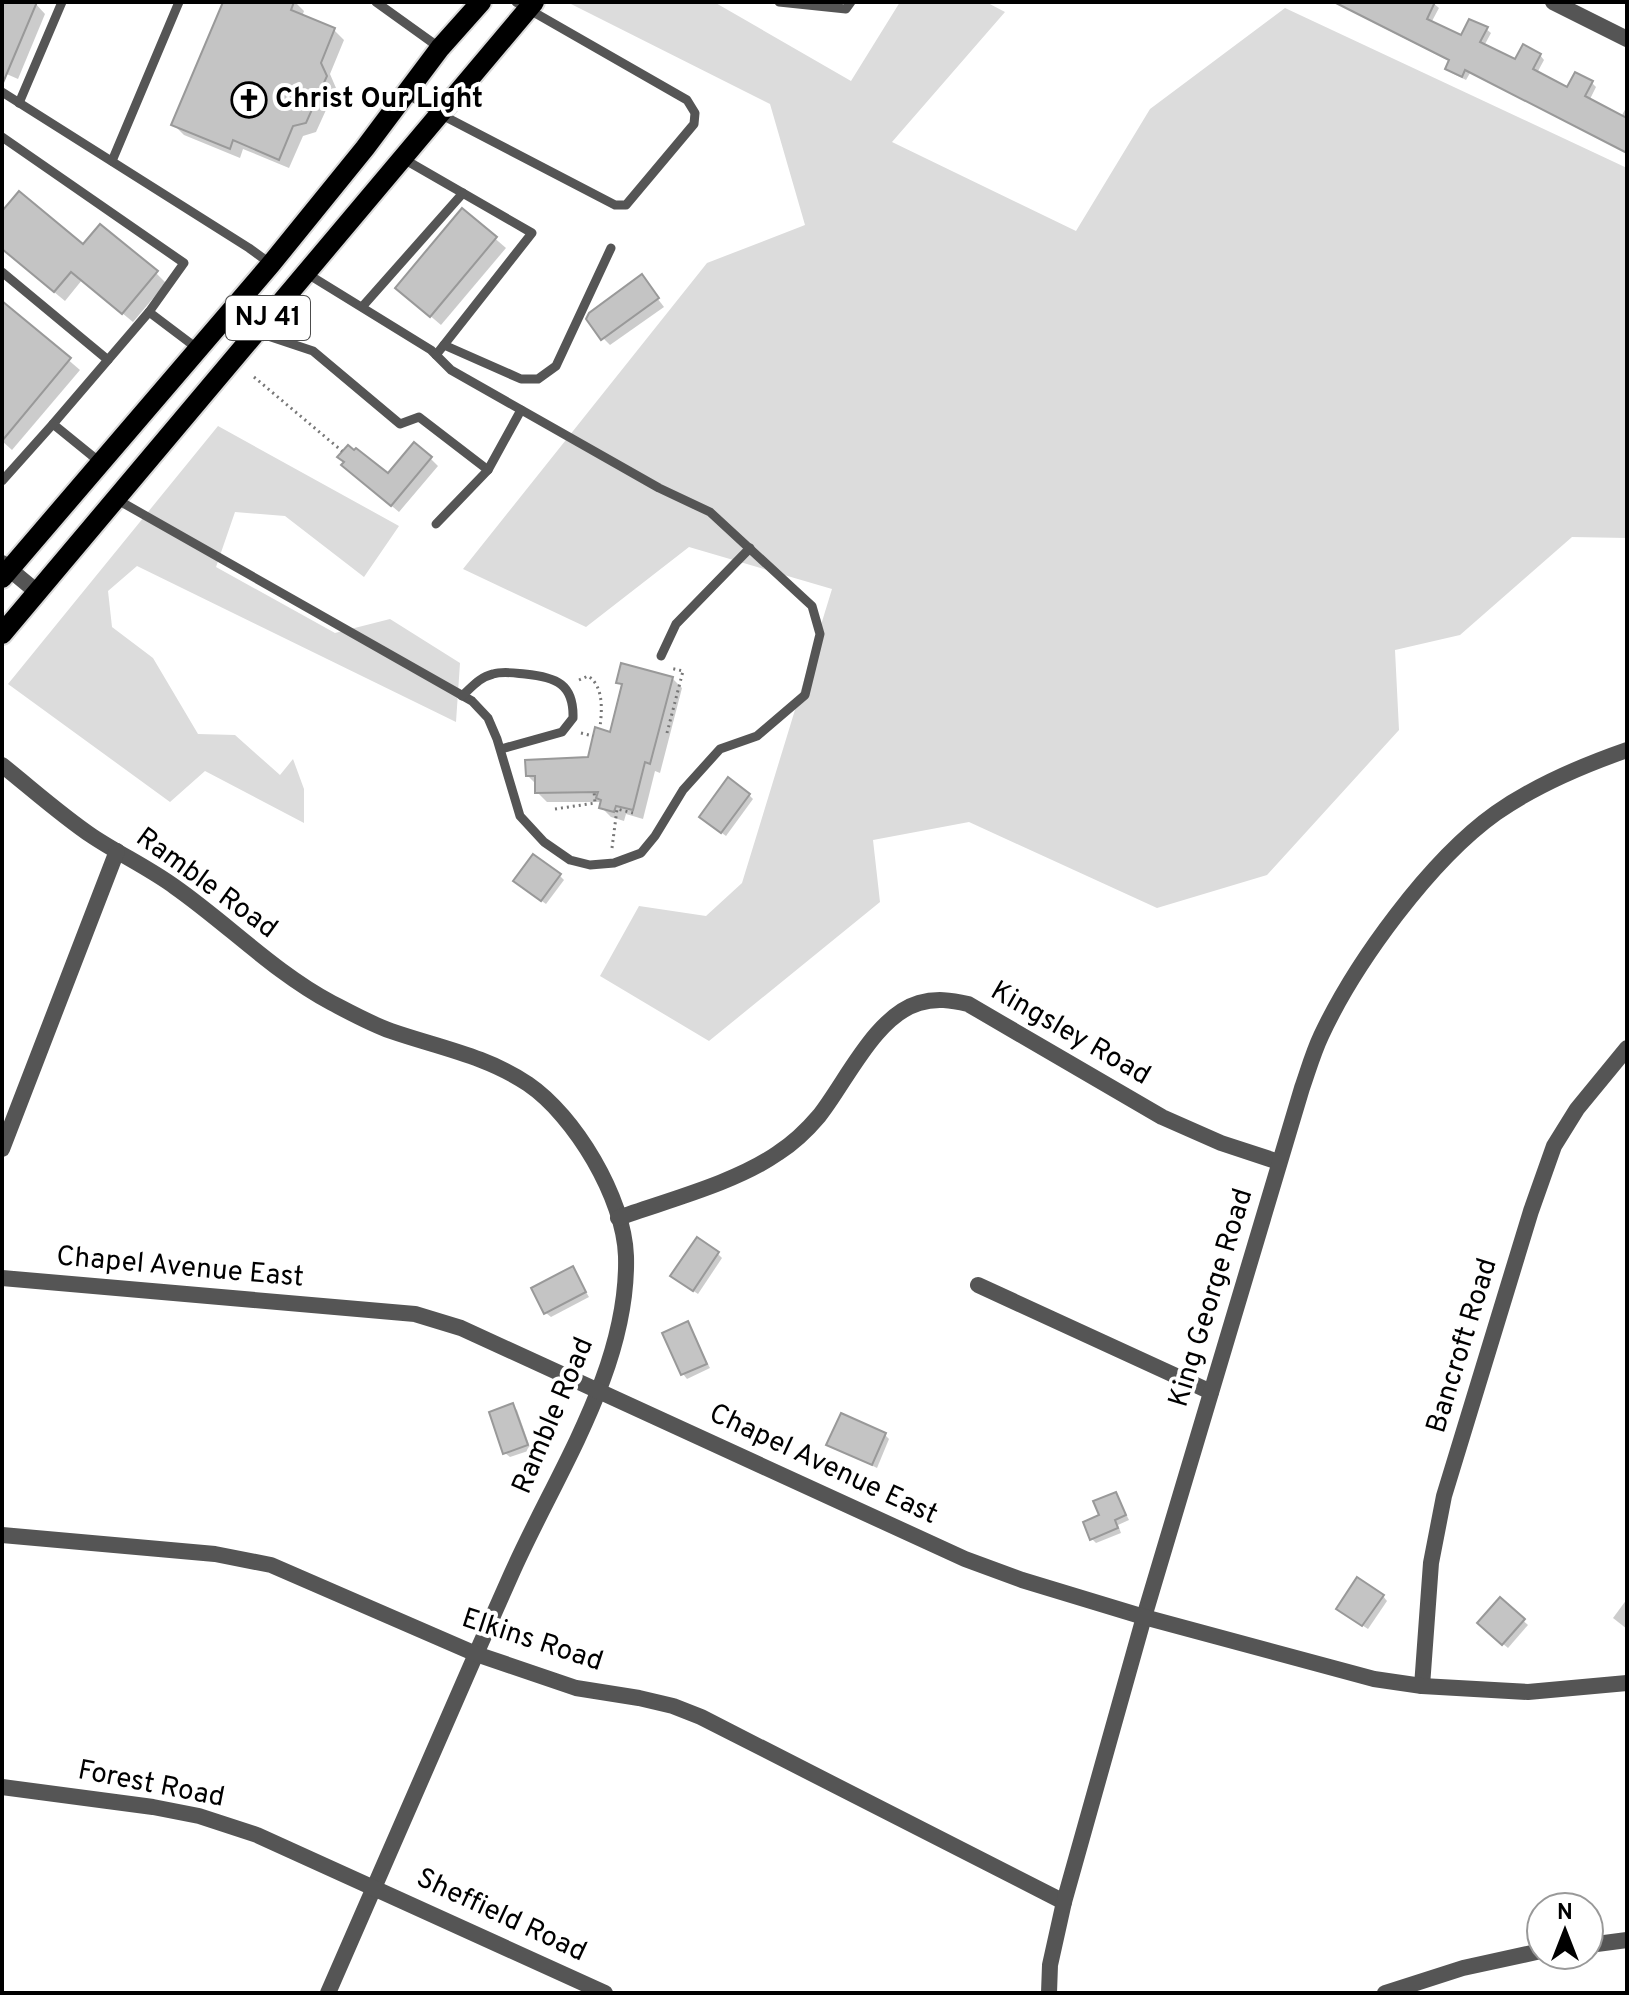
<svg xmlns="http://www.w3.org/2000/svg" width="1629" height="1995" font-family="Overpass,sans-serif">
	<rect width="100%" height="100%" fill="#fff"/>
	<!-- green -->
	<g fill="#dcdcdc">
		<polygon points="573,2 714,2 851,81 900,2 986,2 1005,12 892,142 1076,231 1150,109 1285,8 1627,168 1627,538 1572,537 1460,635 1395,650 1399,730 1267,875 1157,908 969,822 873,840 880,902 709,1041 600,976 639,906 706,916 742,883 832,589 689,547 586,627 463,569 707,263 805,225 770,104 571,4"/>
		<polygon points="218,426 399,526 364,577 285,516 235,512 216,567 335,633 390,619 460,663 456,722 137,566 108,591 112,627 153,658 198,734 235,735 280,775 293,759 304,789 304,823 205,771 170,802 8,684"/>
	</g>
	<!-- shadow -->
	<g fill="#0003">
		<polygon points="2,2 34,2 45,14 18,79 2,72"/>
		<polygon points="225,2 295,2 304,11 302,17 334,30 344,40 330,74 336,88 316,132 303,136 289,168 243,149 240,158 184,135 174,125"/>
		<polygon points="1333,2 1432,2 1439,8 1431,23 1462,38 1486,29 1491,33 1484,46 1516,62 1540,55 1544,60 1537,73 1568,90 1592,83 1596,87 1589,101 1621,117 1627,106 1627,153 1470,73 1466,80 1452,73 1448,69 1451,62"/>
		<polygon points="462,210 506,248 441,325 408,297"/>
		<polygon points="2,214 156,273 166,283 133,322 82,280 65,301 2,249"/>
		<polygon points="645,282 664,307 610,345 603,338"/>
		<polygon points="2,303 80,370 12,450 2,441"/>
		<polygon points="431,459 438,466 399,512 351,472 346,463 388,476"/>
		<polygon points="672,678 682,688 660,773 655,771 643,819 626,814 624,821 611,817 601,807 602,802 547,802 537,792 537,785 527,775 589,759 611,734 623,687 618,682"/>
		<polygon points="749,795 753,799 726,836 706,821"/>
		<polygon points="560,876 564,880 546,904 520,885"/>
		<polygon points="718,1254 722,1258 698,1294 677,1280"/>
		<polygon points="572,1269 589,1297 551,1317 546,1313"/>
		<polygon points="687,1323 710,1368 687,1379 683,1374"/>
		<polygon points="512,1406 517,1410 531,1450 510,1457 505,1453"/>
		<polygon points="885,1435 889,1439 877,1468 829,1444"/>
		<polygon points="1116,1494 1129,1520 1118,1525 1121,1533 1096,1543 1092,1539"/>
		<polygon points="1383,1596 1387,1601 1368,1629 1343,1613"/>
		<polygon points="1627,1599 1627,1629 1613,1618"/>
		<polygon points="1500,1600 1528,1625 1508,1648 1484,1628"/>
	</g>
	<!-- building -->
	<g fill="#c4c4c4" stroke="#999" stroke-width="2">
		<polygon points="2,2 37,2 2,85"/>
		<polygon points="223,2 294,2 291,10 335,28 321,63 327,76 306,123 293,126 279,160 233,140 230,149 171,125"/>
		<polygon points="1334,2 1435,2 1427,19 1461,35 1469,19 1488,27 1480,42 1515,59 1523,44 1541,54 1533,69 1567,87 1575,72 1593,81 1585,96 1627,118 1627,153 1465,70 1462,77 1445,69 1449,60"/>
		<polygon points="19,191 83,244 100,224 158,271 122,314 71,272 54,292 2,249 2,211"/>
		<polygon points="462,208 497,237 430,317 395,288"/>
		<polygon points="642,274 659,298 601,340 586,319 589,313"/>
		<polygon points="2,301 71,358 2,441"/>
		<polygon points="414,442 432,457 391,506 341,465 344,462 337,457 348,445 354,450 356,448 388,473"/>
		<polygon points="621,663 673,677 650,764 645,762 633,810 616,806 614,812 599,808 601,800 596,798 598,792 535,793 535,776 526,776 525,760 588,757 595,727 610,732 622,684 616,683"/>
		<polygon points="728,777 750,794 721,833 699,817"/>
		<polygon points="533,854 561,874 541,901 513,881"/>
		<polygon points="697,1237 719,1252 693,1291 670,1276"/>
		<polygon points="573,1266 586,1292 544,1314 531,1288"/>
		<polygon points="688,1321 707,1364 681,1375 662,1333"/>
		<polygon points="513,1403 528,1445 503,1454 489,1412"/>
		<polygon points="841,1413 886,1433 872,1465 826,1445"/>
		<polygon points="1116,1492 1126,1515 1115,1520 1118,1528 1090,1540 1083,1522 1099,1515 1093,1501"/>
		<polygon points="1357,1577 1384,1595 1362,1626 1336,1609"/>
		<polygon points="1500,1597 1525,1619 1502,1645 1477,1623"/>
	</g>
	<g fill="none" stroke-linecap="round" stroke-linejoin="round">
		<defs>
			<g id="primary">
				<polyline points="2,578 271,264 365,148 440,48 481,2"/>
				<polyline points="2,634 534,2"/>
			</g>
		</defs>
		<!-- primary casing -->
		<use href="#primary" stroke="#dbdbdb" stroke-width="24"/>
		<!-- path -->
		<g stroke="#777" stroke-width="3" stroke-dasharray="2 4" stroke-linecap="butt">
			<polyline points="254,377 342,451"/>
			<path d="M579,680l9,-4c16,10 14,35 12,51"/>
			<polyline points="581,733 593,736"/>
			<polyline points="667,733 683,671 670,668"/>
			<polyline points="555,809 595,803 594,791"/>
			<polyline points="612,848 617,809 633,813"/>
		</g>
		<!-- service -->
		<g stroke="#555" stroke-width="9">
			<polyline points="376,2 440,48"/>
			<polyline points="779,2 846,9 851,2"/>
			<polyline points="2,92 249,248 271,264"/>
			<polyline points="407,94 440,114 615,205 626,205 694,124 695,113 687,100 516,2"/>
			<polyline points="19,103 62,2"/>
			<polyline points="2,137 184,263 149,312"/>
			<polyline points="402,158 532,233 436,355"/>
			<polyline points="112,161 179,2"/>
			<polyline points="2,272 108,360"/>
			<polyline points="362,307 463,193"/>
			<polyline points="256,332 313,351 400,424 419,417 488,470"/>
			<polyline points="444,345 521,379 538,379 556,366 611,248"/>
			<polyline points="101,463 53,424 149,312 198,349"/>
			<polyline points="2,481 53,424"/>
			<polyline points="116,499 472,701 488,718 497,739 520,816 544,842 570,860 590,865 614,863 641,853 655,836 683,790 720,749 757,736 805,695 820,634 812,606 710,512 659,488 451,370 431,350 306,273"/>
			<polyline points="436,524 488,470 521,410"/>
			<polyline points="661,656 676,624 750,548"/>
			<path d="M462,696c10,-9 18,-19 31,-22 10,-3 21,-1 32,0 31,3 49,10 48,44l-11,14 -61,17"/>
		</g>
		<!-- minor -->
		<g stroke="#555" stroke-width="16">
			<polyline points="1553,2 1627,39"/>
			<polyline points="2,563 37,592"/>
			<path d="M2,765c30,24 59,50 90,71 27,18 57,32 83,51 54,38 99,85 157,116 19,10 39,21 59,28 46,16 96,25 137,53 47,32 96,114 98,172 3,113 -71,219 -115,319 -62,139 -122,279 -183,418"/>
			<polyline points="2,1149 117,851"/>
			<path d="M618,1218c50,-18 117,-35 160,-65 14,-9 30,-24 41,-37 27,-34 56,-100 100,-113 17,-5 32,-3 49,1l194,113 59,26 58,19"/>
			<polyline points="978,1285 1211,1392"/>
			<polyline points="2,1535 215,1554 271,1565 476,1654 576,1688 639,1698 673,1706 701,1717 1064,1902"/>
			<polyline points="1422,1686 1431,1563 1444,1496 1531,1211 1554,1146 1577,1109 1627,1048"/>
			<polyline points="2,1787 153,1807 199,1816 257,1835 605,1993"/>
			<polyline points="1589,1945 1627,1940"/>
			<path d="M1049,1993l1,-28 14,-63 80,-285 158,-529c6,-17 11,-35 19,-52 34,-73 109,-176 175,-223 40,-28 85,-47 131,-63"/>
			<polyline points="1385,1993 1463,1968 1541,1951"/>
		</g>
		<!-- tertiary -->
		<polyline stroke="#555" stroke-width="16" points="2,1278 415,1314 461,1328 965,1559 1022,1580 1144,1617 1374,1679 1422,1686 1528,1692 1627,1683"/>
		<!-- primary -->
		<use href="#primary" stroke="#000" stroke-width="20"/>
	</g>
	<!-- icons -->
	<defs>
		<symbol id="church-ring" viewBox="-11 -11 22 22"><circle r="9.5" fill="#fff" stroke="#000" stroke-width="1.5"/><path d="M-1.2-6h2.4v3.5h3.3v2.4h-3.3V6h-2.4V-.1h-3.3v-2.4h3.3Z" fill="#000"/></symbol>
	</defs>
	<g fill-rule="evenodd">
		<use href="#church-ring" x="229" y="80" width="40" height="40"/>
	</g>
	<g text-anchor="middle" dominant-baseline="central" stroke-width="8" stroke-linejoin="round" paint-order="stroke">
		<!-- shield labels -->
		<rect fill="#fff" stroke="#4c4c4c" stroke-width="2" x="226" y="296" width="84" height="44" rx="6"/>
		<g font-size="26" font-weight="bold" fill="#000">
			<text x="268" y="318">NJ 41</text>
		</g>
		<!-- poi labels -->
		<g font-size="28" font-weight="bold" fill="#000" stroke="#fff" text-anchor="start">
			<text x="275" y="100">Christ Our Light</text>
		</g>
		<!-- street labels -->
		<g font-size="28" fill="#000" stroke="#fff">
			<text transform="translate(206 884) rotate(36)">Ramble Road</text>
			<text transform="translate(1070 1034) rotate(30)">Kingsley Road</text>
			<text transform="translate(180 1268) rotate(5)">Chapel Avenue East</text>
			<text transform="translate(1212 1298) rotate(-73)">King George Road</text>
			<text transform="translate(1463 1346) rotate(-73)">Bancroft Road</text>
			<text transform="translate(554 1416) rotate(-67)">Ramble Road</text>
			<text transform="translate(823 1465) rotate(25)">Chapel Avenue East</text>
			<text transform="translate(532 1641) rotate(18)">Elkins Road</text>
			<text transform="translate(151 1785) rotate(11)">Forest Road</text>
			<text transform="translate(501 1916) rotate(25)">Sheffield Road</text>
		</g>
	</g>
	<!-- border -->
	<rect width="1629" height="1995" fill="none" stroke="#000000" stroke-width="8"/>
	<!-- north arrow -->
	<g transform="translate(1565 1931)"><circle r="38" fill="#ffffff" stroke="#999999" stroke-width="2"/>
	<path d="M0-6L14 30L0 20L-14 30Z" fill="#000000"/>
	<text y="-12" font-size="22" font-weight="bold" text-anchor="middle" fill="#000000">N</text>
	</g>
</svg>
